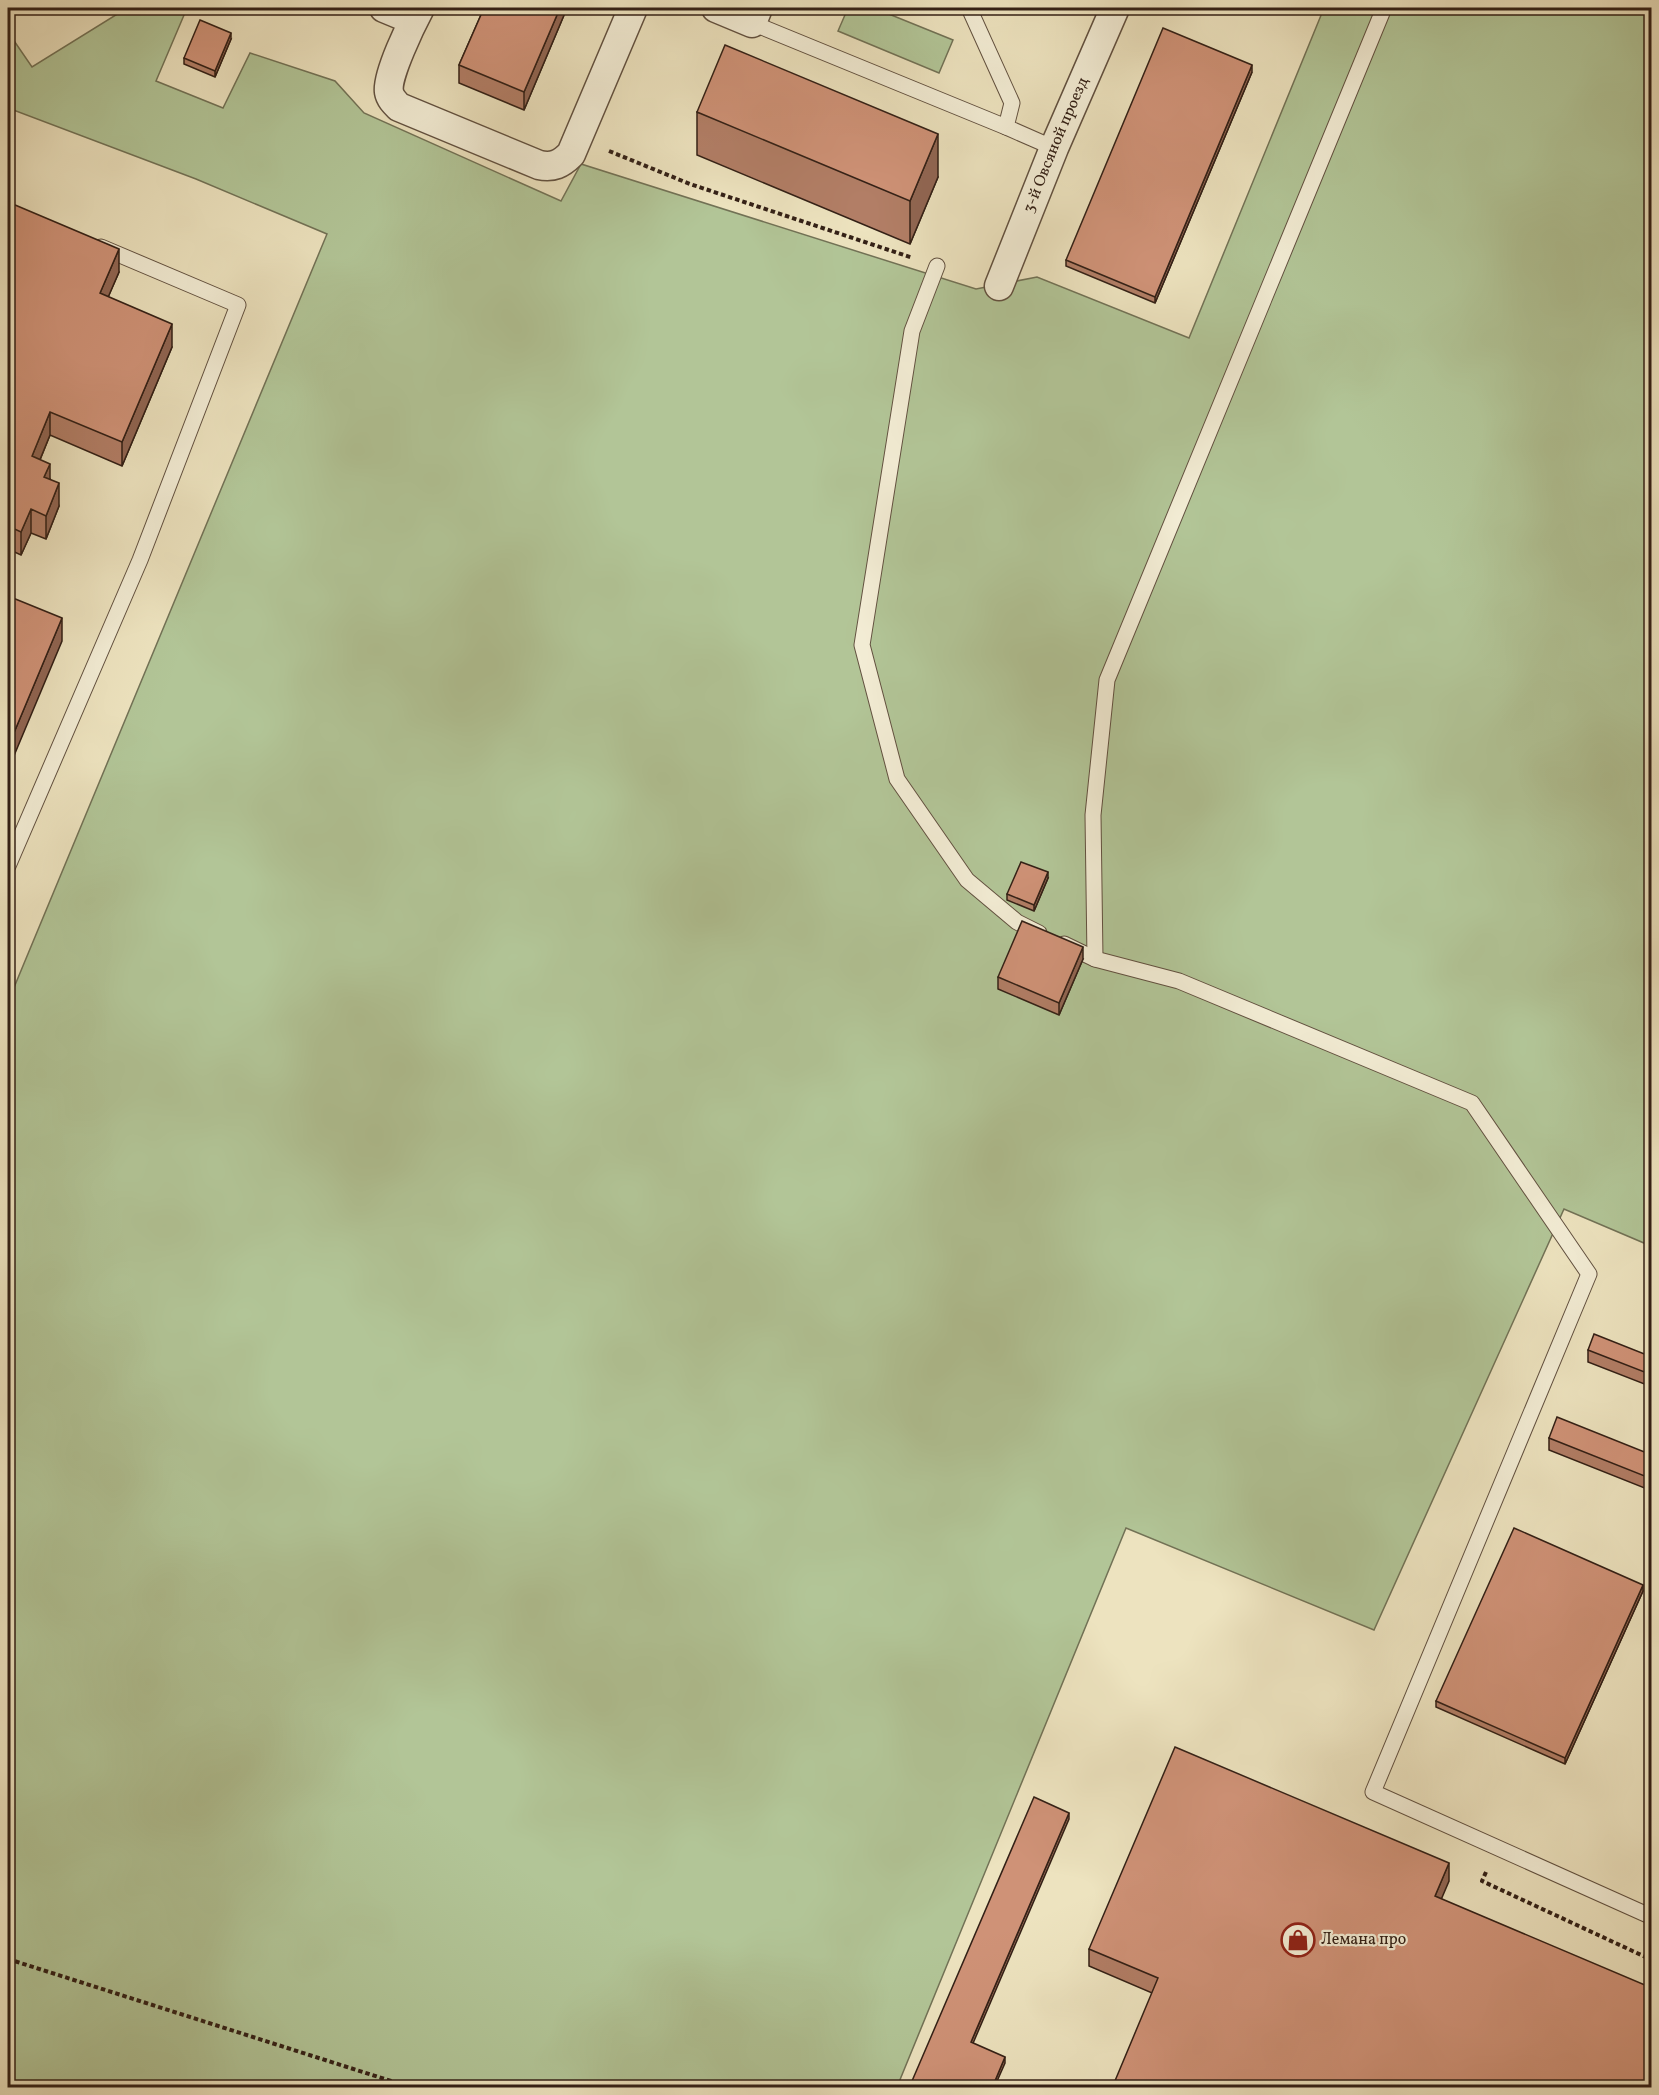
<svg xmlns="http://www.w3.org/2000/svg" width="1659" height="2095" font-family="Vollkorn,serif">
	<rect width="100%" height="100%" fill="#ede3bf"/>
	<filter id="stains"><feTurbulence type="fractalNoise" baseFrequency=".00333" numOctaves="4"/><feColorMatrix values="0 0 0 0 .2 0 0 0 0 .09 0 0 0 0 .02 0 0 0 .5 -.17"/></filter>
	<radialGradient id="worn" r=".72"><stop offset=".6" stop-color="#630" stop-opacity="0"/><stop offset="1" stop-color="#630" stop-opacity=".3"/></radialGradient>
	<!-- green -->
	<g fill="#b2c597" stroke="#727256" stroke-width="1.5">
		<polygon points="127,8 187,8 156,81 223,108 250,53 335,81 364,113 561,201 581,164 976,289 1037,277 1189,338 1324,8 1651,8 1651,1246 1564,1209 1374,1630 1126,1528 897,2087 8,2087 8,1002 327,234 196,179 8,108 8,32 32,67"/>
		<polygon points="848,8 874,8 953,40 939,73 838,31"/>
	</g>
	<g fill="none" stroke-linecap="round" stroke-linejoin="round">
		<defs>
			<g id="lane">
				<polyline points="969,8 1012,103 1006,127 1054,148"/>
				<polyline points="752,23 1006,127"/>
				<polyline points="937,266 912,331 862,645 897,779 967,880 1017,922 1039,933"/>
				<polyline points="8,866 140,560 238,305 101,247"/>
				<polyline points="1064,944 1095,959 1179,981 1472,1103 1589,1274 1373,1792 1652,1917"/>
				<polyline points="1095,959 1093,815 1107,680 1384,8"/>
			</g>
			<g id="street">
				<polyline points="384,8 413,20"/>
				<path d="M420,8c-8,15 -34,68 -31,84 1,6 5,10 10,15l140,58c14,3 22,-1 32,-11l62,-146"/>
				<polyline points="716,8 752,23 758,8"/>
				<path id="s1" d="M999,286l55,-138 61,-140"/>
			</g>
		</defs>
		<!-- lane casing -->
		<use href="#lane" stroke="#625140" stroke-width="17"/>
		<!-- street casing -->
		<use href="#street" stroke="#625140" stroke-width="31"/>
		<!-- path -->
		<g stroke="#332016" stroke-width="4" stroke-dasharray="4.5 3" stroke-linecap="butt">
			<polyline points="609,151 690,184 913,258"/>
			<polyline points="1486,1872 1482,1881 1652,1960"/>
			<polyline points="8,1959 391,2081 405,2088"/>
		</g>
		<!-- lane -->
		<use href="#lane" stroke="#f3edd5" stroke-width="15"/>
		<!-- street -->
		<use href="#street" stroke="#f3edd5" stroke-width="28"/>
	</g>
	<!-- wall -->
	<g fill="#b27e66" stroke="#332016" stroke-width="1.5">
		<polygon points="484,8 567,8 524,110 459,83 459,65"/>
		<polygon points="231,39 215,77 184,64 184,58"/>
		<polygon points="1252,72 1155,303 1066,266 1066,260"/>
		<polygon points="697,112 938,177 910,244 697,155"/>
		<polygon points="8,203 119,272 108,297 172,347 122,466 50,435 40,460 50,479 59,506 46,539 31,533 21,555 8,549"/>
		<polygon points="1048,878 1034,911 1007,900 1007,894"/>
		<polygon points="1083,959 1059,1015 998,989 998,977"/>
		<polygon points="1588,1350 1652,1357 1652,1387 1588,1362"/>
		<polygon points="1549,1438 1652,1455 1652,1491 1549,1450"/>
		<polygon points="1643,1591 1565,1764 1436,1707 1436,1701"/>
		<polygon points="1449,1881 1152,1993 1089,1966 1089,1949"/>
	</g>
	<!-- shaded-wall -->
	<g fill="#916653" stroke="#332016" stroke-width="1.5">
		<polygon points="560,8 567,8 524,110 524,92"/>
		<polygon points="231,33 231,39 215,77 215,71"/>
		<polygon points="1252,65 1252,72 1155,303 1155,297"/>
		<polygon points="938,134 938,177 910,244 910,201"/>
		<polygon points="119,249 119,272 100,316 100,293"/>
		<polygon points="172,324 172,347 122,466 122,442"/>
		<polygon points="50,412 50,435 32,479 32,456"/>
		<polygon points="50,464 50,487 44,477"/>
		<polygon points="59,483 59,506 46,539 46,516"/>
		<polygon points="31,509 31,533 21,555 21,532"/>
		<polygon points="62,618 62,641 8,770 8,747"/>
		<polygon points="1048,872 1048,878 1034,911 1034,905"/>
		<polygon points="1083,947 1083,959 1059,1015 1059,1003"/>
		<polygon points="1643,1585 1643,1591 1565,1764 1565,1758"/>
		<polygon points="1069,1813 1069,1819 971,2048 971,2042"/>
		<polygon points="1449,1863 1449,1881 1435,1914 1435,1896"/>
		<polygon points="1005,2057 1005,2063 994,2088 992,2088"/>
	</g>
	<!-- building -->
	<g fill="#cf9277" stroke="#332016" stroke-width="1.5">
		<polygon points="484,8 560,8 524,92 459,65"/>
		<polygon points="200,20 231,33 215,71 184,58"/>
		<polygon points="1163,28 1252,65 1155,297 1066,260"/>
		<polygon points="725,45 938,134 910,201 697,112"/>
		<polygon points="8,202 119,249 100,293 172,324 122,442 50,412 32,456 50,464 44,477 59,483 46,516 31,509 21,532 8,526"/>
		<polygon points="8,596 62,618 8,747"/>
		<polygon points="1021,862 1048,872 1034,905 1007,894"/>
		<polygon points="1022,921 1083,947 1059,1003 998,977"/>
		<polygon points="1594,1334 1652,1357 1652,1375 1588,1350"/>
		<polygon points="1557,1417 1652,1455 1652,1479 1549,1438"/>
		<polygon points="1514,1528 1643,1585 1565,1758 1436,1701"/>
		<polygon points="1175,1747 1449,1863 1435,1896 1652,1988 1652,2088 1112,2088 1158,1978 1089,1949"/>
		<polygon points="1034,1797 1069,1813 971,2042 1005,2057 992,2088 909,2088"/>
	</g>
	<!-- icons -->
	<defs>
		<symbol id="shop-ring" viewBox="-11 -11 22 22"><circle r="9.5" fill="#f3edd5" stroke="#8f2418" stroke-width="1.5"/><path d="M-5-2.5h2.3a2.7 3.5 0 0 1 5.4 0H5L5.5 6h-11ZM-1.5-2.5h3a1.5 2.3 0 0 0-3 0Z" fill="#8f2418"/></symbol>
	</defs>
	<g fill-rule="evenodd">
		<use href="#shop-ring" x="1279" y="1921" width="38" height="38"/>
	</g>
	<g text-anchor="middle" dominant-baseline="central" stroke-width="4.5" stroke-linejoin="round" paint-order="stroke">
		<!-- street labels -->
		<g font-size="16" fill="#332016" stroke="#f3edd5">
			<text stroke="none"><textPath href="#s1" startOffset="152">3-й Овсяной проезд</textPath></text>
		</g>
		<!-- poi labels -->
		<g font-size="16" fill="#332016" stroke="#f3edd5" text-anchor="start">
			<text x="1321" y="1940">Лемана про</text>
		</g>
	</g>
	<!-- margin -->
	<rect width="1659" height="2095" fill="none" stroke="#ede3bf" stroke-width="30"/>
	<rect x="9" y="9" width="1641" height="2077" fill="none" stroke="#332016" stroke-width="3"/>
	<rect x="15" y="15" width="1629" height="2065" fill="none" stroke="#332016" stroke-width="1.5"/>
	<rect width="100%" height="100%" filter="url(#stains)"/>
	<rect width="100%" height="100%" fill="url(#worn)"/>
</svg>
